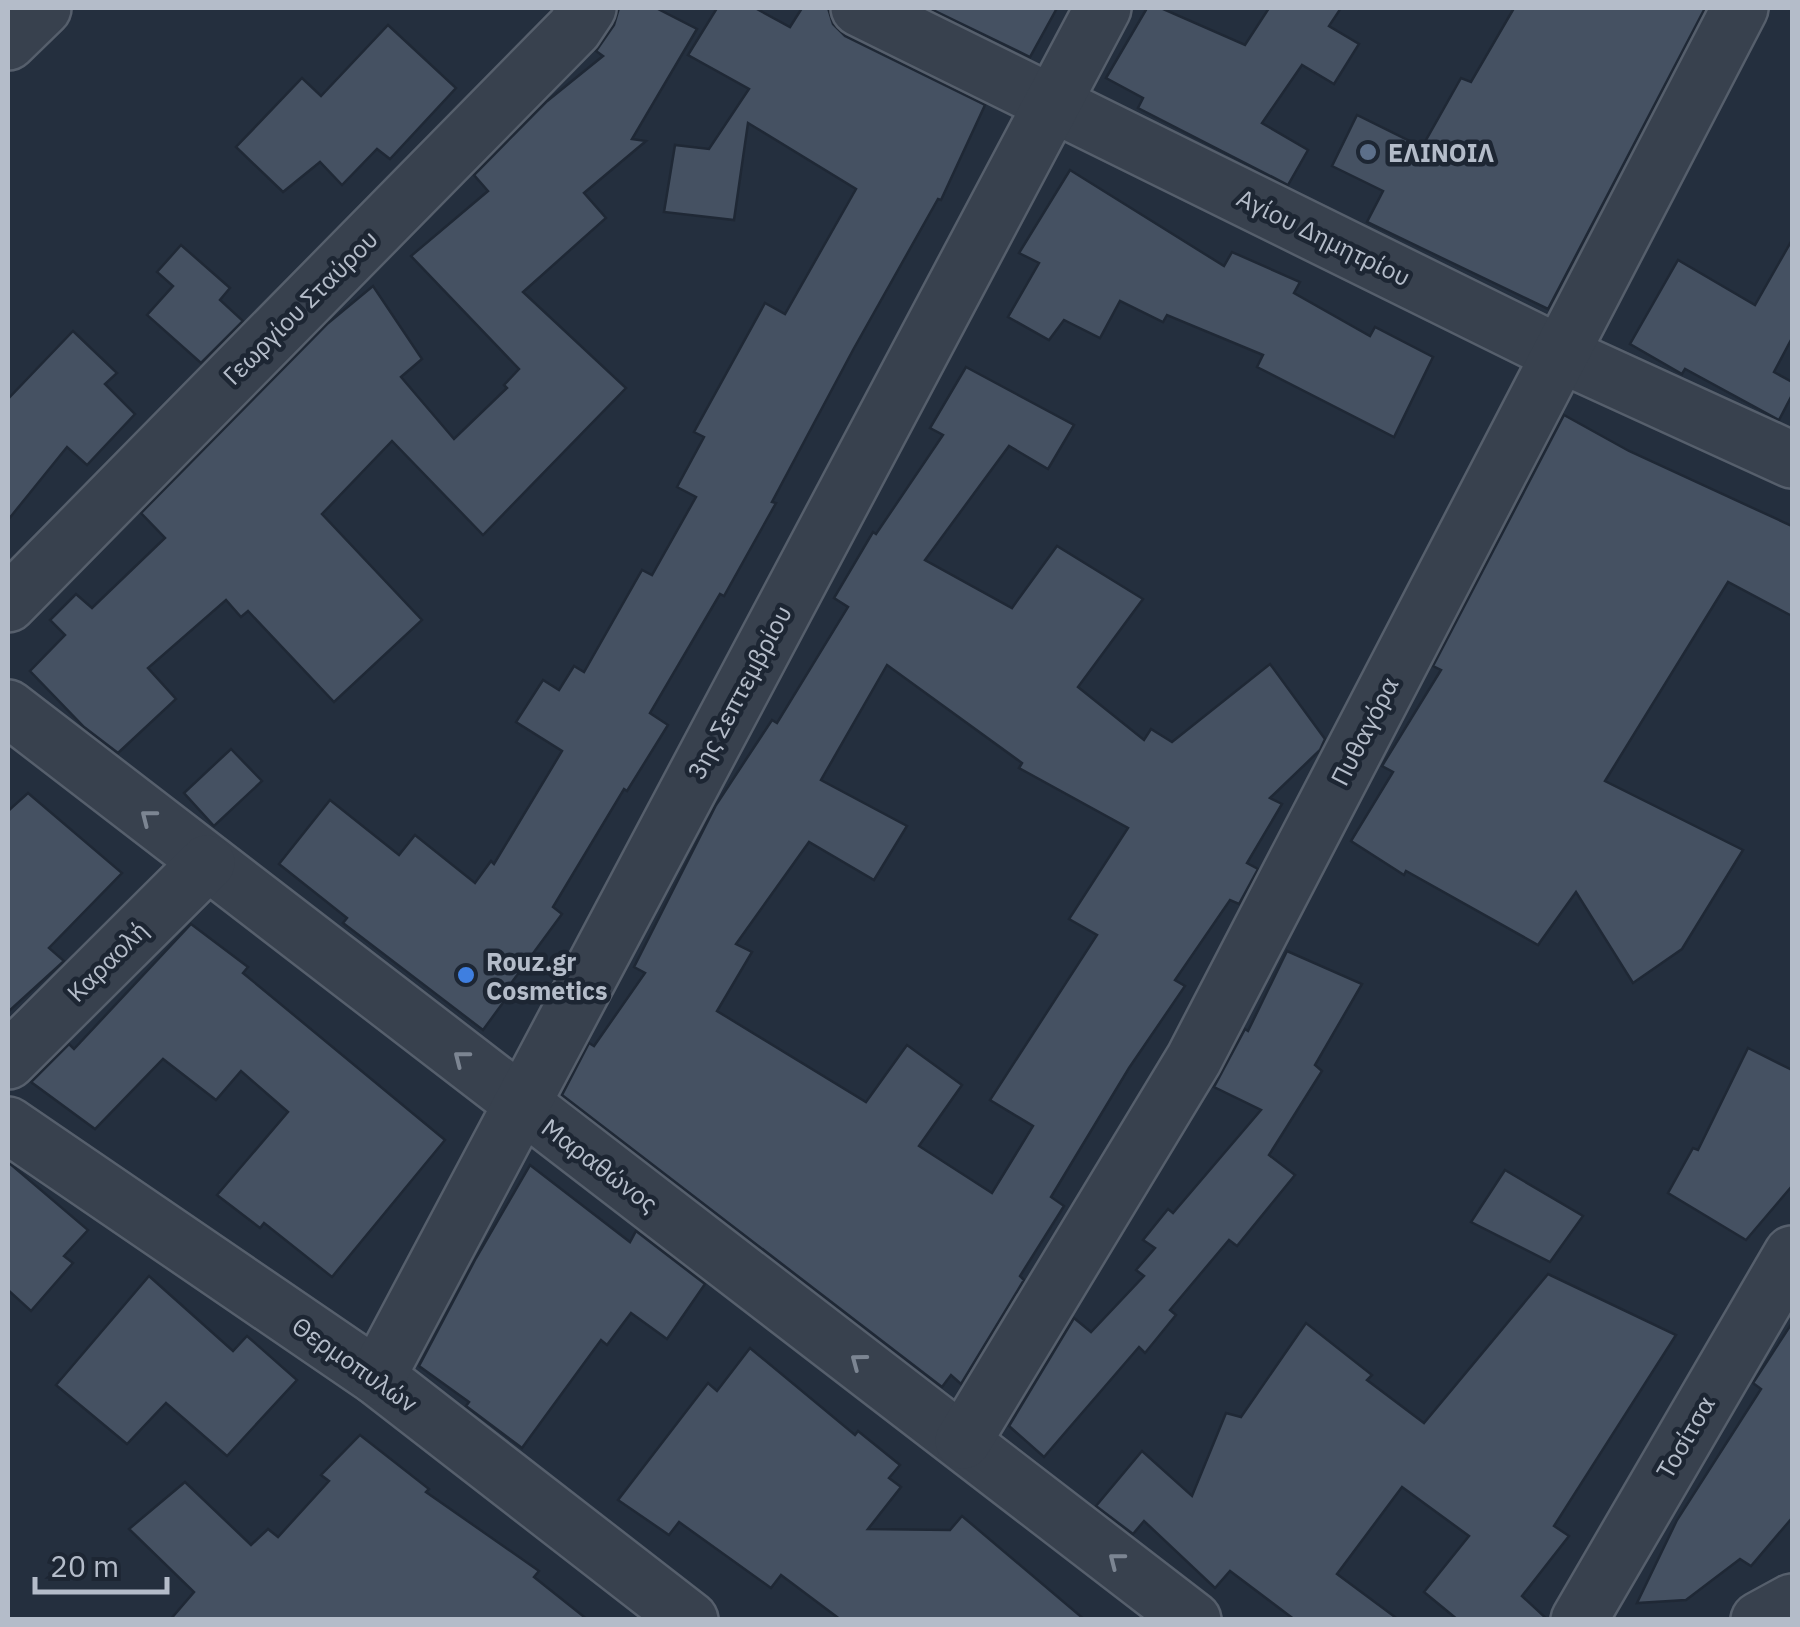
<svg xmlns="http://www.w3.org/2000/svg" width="1800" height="1627" font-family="'IBM Plex Sans',sans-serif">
	<rect width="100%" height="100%" fill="#242f3e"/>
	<!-- building -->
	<g fill="#455162" stroke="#1f2835" stroke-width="2.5" fill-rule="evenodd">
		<polygon points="619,8 656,8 697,29 632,139 646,141 584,193 606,218 523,292 626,388 483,535 392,441 322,514 422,620 334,702 248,611 241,617 226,600 148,668 176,699 118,753 84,727 30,671 65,635 50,620 76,594 92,608 165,538 141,513 327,324 373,286 422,359 401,377 454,439 507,388 504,385 519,369 411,256 488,191 474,175 546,102 603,56 596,51 614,25"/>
		<polygon points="717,8 755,8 790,27 802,8 828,8 833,24 845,36 985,105 941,200 938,199 853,350 772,502 776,503 724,596 720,594 650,713 668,725 627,791 624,789 553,907 562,914 512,982 516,985 483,1030 343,923 347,918 279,864 330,800 399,855 415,835 475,883 491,861 494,864 562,751 516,722 543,680 559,690 574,666 584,672 642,570 652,575 696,497 677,487 704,437 694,432 765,303 785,314 856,189 748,123 734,220 664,212 675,145 709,149 749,89 688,55"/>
		<polygon points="929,8 1057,8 1030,57"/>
		<polygon points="1147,8 1161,8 1245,45 1269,8 1341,8 1329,26 1359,44 1334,84 1302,65 1262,123 1308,150 1288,185 1138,108 1143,98 1106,78"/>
		<polygon points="1514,8 1705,8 1548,309 1367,222 1383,191 1332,166 1357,115 1422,147 1461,78 1471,82"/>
		<polygon points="388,25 456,88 390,159 377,149 342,185 320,162 283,192 236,147 302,78 321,96"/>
		<polygon points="1070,170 1224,266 1232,252 1300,282 1294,293 1370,336 1375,327 1433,357 1394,437 1257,367 1263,355 1167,315 1163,322 1120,301 1100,338 1064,320 1049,340 1008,317 1039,263 1019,253"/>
		<polygon points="1792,240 1792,338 1774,372 1792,382 1792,395 1779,420 1685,369 1682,374 1630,344 1678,260 1755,305"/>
		<polygon points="181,245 230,288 220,300 243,321 201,363 147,315 173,286 157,272"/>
		<polygon points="73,331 117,373 105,384 135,414 87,465 67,447 8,520 8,399"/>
		<path d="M966,367l108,58 -26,44 -39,-23 -84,114 87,48 45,-62 86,53 -65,88 66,53 7,-11 21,13 98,-78 55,75 -5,11 -50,48 12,6 -35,59 11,6 -19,35 -9,-4 -55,80 10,6 -56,82 -78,129 13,9 -44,70 4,4 -63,104 -10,-9 -9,12 -380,-292 27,-52 5,3 51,-73 -11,-6 82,-162 56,-85 5,3 71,-116 -14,-9 39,-66 3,2 67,-99 -13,-7zM887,665l135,98 -3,5 109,60 -59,91 28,16 -107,165 43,26 -41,67 -73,-47 43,-61 -55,-40 -41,57 -149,-91 35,-59 -16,-8 73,-102 65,38 33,-54 -86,-46z"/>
		<polygon points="1564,415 1629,451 1792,526 1792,616 1728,582 1605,781 1743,850 1682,949 1633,983 1576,892 1538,945 1406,871 1404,875 1351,841 1393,772 1382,766 1441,670 1433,666"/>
		<polygon points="231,749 262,781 214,826 184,793"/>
		<polygon points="28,793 122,873 49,948 64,961 8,1012 8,811"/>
		<polygon points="191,924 248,967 243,973 445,1140 332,1277 264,1223 260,1228 217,1195 288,1112 241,1071 216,1100 163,1059 95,1129 31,1082 69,1044 74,1049"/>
		<polygon points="1287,951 1362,984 1315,1065 1322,1071 1269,1155 1295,1175 1237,1246 1229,1240 1170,1310 1176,1315 1145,1353 1139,1347 1044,1457 1009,1426 1074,1318 1091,1332 1144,1276 1136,1270 1155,1248 1143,1240 1168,1209 1173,1213 1261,1110 1214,1087 1245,1029 1248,1031"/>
		<polygon points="1748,1048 1792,1070 1792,1186 1746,1240 1668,1193 1693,1148 1698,1150"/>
		<polygon points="8,1162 88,1230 64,1256 73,1263 31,1311 8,1290"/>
		<polygon points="530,1165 630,1242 636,1231 705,1284 667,1339 631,1313 607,1345 601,1340 522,1448 466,1406 469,1402 419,1366 476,1258"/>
		<polygon points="1505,1170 1583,1216 1550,1262 1471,1222"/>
		<polygon points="1548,1274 1676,1335 1554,1526 1569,1536 1522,1596 1548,1620 1458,1620 1424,1592 1469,1536 1402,1487 1337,1574 1399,1620 1295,1620 1230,1571 1215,1588 1144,1521 1133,1534 1096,1506 1142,1451 1192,1496 1226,1413 1241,1417 1306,1323 1372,1375 1367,1380 1424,1423"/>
		<polygon points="149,1276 233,1351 247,1336 297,1380 227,1456 166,1403 127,1444 56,1385"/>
		<polygon points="1792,1323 1792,1518 1751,1566 1740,1559 1686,1600 1637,1603 1677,1520 1761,1389 1753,1383"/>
		<polygon points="750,1348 855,1435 858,1431 900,1465 889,1478 901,1487 868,1529 950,1530 962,1516 1085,1620 841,1620 781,1575 771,1588 679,1522 669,1535 618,1500 708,1383 717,1391"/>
		<polygon points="360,1435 429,1489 426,1492 539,1571 534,1577 588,1620 170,1620 194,1592 129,1529 185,1482 251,1545 268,1529 278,1537 329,1481 321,1475"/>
	</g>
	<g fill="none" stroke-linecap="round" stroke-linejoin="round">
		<defs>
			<g id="minor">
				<polyline points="859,8 1560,354 1792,460"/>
				<polyline points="8,42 43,8"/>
				<polyline points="8,604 574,29 588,8"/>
				<polyline points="8,708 1193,1620"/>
				<polyline points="8,1061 207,863"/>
				<polyline points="8,1125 377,1377 690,1620"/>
				<polyline points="377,1377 1103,8"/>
				<polyline points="963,1441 1194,1059 1740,8"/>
				<polyline points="1579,1620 1792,1254"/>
				<polyline points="1759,1620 1792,1602"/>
			</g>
		</defs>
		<!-- minor casing -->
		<use href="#minor" stroke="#565f6c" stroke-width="60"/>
		<!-- minor -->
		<use href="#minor" stroke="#38414e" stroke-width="55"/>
	</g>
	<!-- one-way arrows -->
	<defs><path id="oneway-chevron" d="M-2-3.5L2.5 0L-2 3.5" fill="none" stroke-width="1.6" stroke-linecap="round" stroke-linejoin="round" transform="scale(2.5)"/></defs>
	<g stroke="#7c8592">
		<use href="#oneway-chevron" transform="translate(148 817) rotate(-142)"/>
		<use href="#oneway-chevron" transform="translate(461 1058) rotate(-142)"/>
		<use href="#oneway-chevron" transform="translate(858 1361) rotate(-143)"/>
		<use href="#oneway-chevron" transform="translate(1116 1560) rotate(-142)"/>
	</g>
	<!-- markers -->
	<circle fill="#5c6f8a" stroke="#1d2633" stroke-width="4" cx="1368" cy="152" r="10"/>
	<circle fill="#3f7fe0" stroke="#1d2633" stroke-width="4" cx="466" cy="975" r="10"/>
	<g text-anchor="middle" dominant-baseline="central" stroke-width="9" stroke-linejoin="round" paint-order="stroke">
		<!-- poi labels -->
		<g font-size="25" font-weight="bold" fill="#b4bcc9" stroke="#1d2633" text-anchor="start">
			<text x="1388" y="152">ΕΛΙΝΟΙΛ</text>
			<text x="486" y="961">Rouz.gr<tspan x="486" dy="29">Cosmetics</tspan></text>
		</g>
		<!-- street labels -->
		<g font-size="25" fill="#b4bcc9" stroke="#1d2633">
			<text transform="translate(1324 237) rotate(26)">Αγίου Δημητρίου</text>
			<text transform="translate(300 307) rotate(-45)">Γεωργίου Σταύρου</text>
			<text transform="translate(739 692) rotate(-62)">3ης Σεπτεμβρίου</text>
			<text transform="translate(1364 731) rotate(-63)">Πυθαγόρα</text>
			<text transform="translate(107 961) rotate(-45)">Καραολή</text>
			<text transform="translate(600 1165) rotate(37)">Μαραθώνος</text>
			<text transform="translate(355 1364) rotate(35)">Θερμοπυλών</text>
			<text transform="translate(1685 1437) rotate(-60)">Τοσίτσα</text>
		</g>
	</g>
	<!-- border -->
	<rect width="1800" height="1627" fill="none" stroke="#b4bcc9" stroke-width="20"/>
	<!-- scale -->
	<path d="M35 1577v15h132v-15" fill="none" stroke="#b4bcc9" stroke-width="5"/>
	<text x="50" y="1577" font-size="30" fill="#b4bcc9" stroke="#1d2633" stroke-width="8" paint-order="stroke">20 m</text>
</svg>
